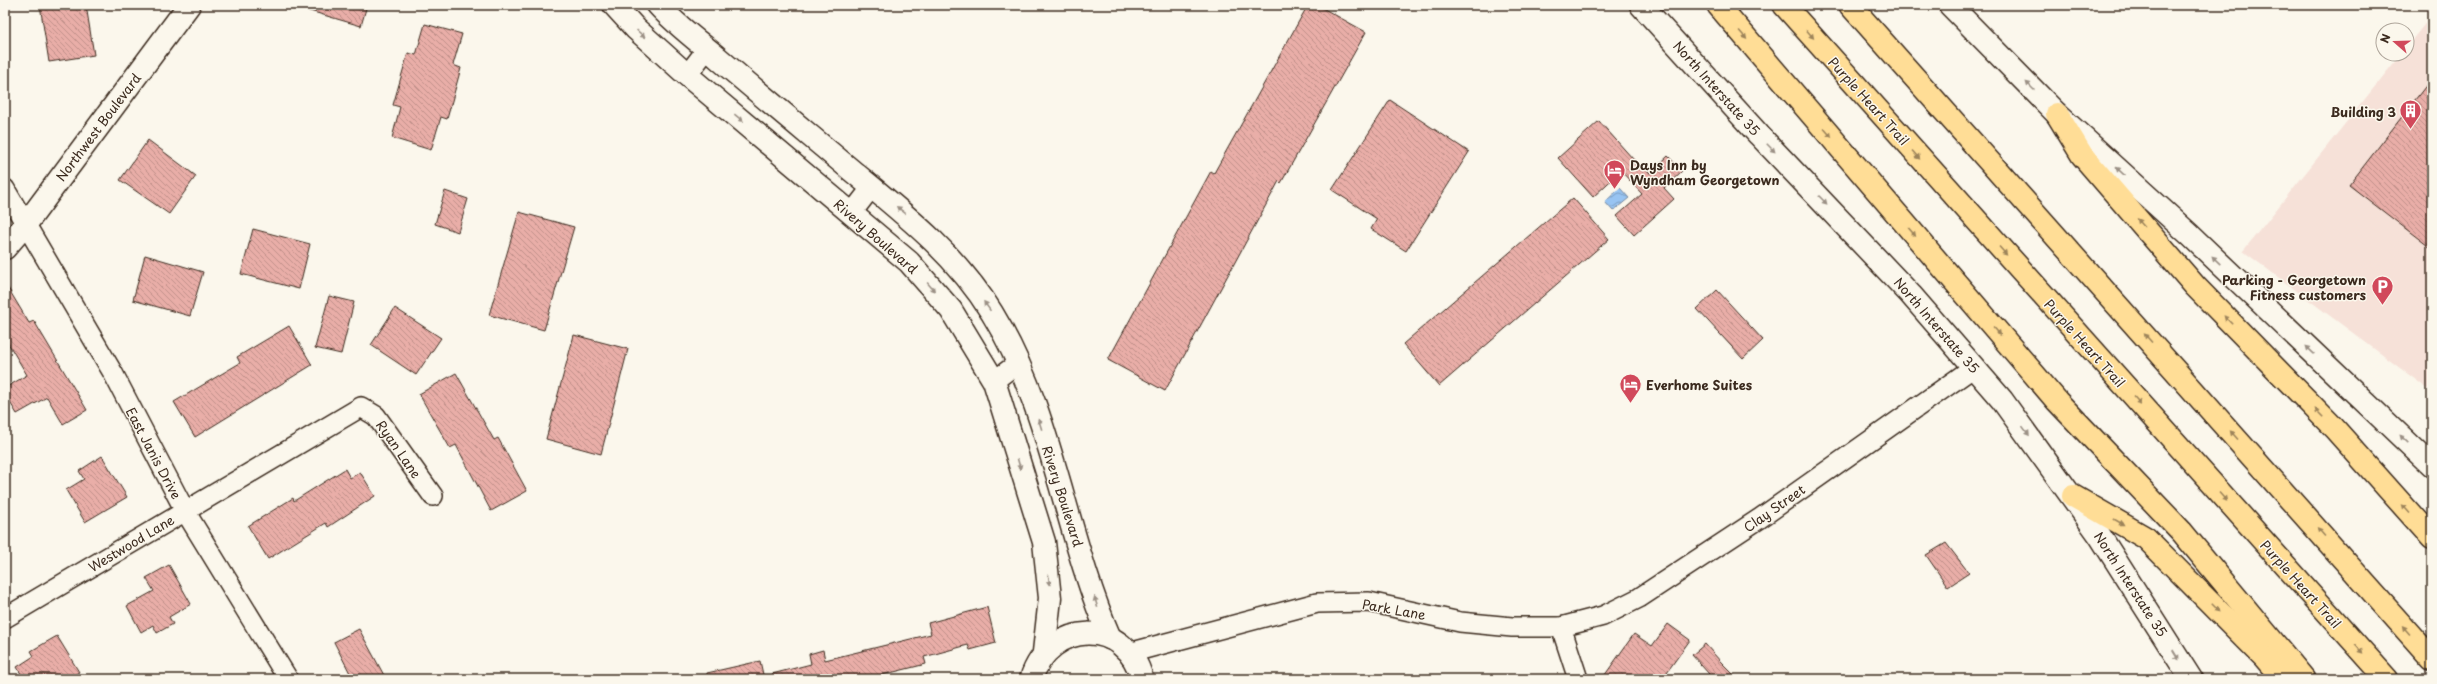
<svg xmlns="http://www.w3.org/2000/svg" width="2437" height="684" font-family="'Playpen Sans',sans-serif">
	<defs>
		<pattern id="water-waves" width="16" height="10" patternUnits="userSpaceOnUse"><rect width="16" height="10" fill="#98c4f2"/><path d="M0 5q4-4 8 0t8 0" fill="none" stroke="#7d9fc3"/></pattern>
		<pattern id="building-back-hatch" width="6" height="6" patternUnits="userSpaceOnUse"><rect width="6" height="6" fill="#e9aea8"/><path d="M-1 5l2 2M0 0l6 6M5-1l2 2" fill="none" stroke="#be8e88"/></pattern>
	</defs>
	<rect width="100%" height="100%" fill="#fbf7ec"/>
	<filter id="ink" filterUnits="userSpaceOnUse"><feTurbulence type="fractalNoise" baseFrequency=".025" numOctaves="2"/><feDisplacementMap in="SourceGraphic" scale="8" xChannelSelector="R" yChannelSelector="G"/><feConvolveMatrix kernelMatrix="1 2 1 2 8 2 1 2 1" color-interpolation-filters="sRGB"/></filter>
	<g filter="url(#ink)">
		<!-- built -->
		<polygon fill="#f6e1d8" points="2432,15 2432,392 2243,251 2401,54 2407,54 2407,46"/>
		<!-- water -->
		<polygon fill="url(#water-waves)" stroke="#73869d" points="1620,188 1629,198 1613,211 1605,202"/>
		<!-- building -->
		<g fill="url(#building-back-hatch)" stroke="#3b2a1e">
			<polygon points="40,5 86,5 94,55 49,62"/>
			<polygon points="304,5 367,5 361,26 303,9"/>
			<polygon points="1308,5 1317,5 1366,32 1281,183 1279,181 1165,391 1108,360 1211,171 1214,173"/>
			<polygon points="425,24 462,34 453,65 461,68 447,119 441,117 431,150 392,138 400,107 393,105 408,53 416,55"/>
			<polygon points="2432,78 2432,249 2349,185"/>
			<polygon points="1390,100 1469,152 1406,251 1371,229 1377,219 1332,190"/>
			<polygon points="1599,121 1642,169 1645,167 1650,173 1668,156 1682,171 1664,188 1674,199 1634,235 1617,216 1642,194 1621,171 1593,197 1558,158"/>
			<polygon points="148,140 196,176 169,214 120,180"/>
			<polygon points="445,191 468,199 458,232 435,224"/>
			<polygon points="1573,198 1609,239 1439,386 1403,344"/>
			<polygon points="519,212 574,227 544,330 489,315"/>
			<polygon points="253,229 310,244 299,289 241,274"/>
			<polygon points="145,255 203,272 190,316 133,300"/>
			<polygon points="5,283 29,323 34,321 87,410 63,424 47,397 17,414 5,394 5,388 27,375 5,338"/>
			<polygon points="1717,290 1763,340 1743,359 1697,309"/>
			<polygon points="329,296 354,302 341,354 315,348"/>
			<polygon points="395,308 441,338 416,375 371,345"/>
			<polygon points="289,326 312,365 195,437 174,402 240,363 237,357"/>
			<polygon points="574,335 628,349 601,454 546,439"/>
			<polygon points="456,373 494,440 498,438 527,491 491,511 456,445 450,448 419,394"/>
			<polygon points="102,456 127,497 85,522 66,490 84,479 79,471"/>
			<polygon points="345,469 350,478 360,472 375,496 328,527 326,523 268,559 248,526 293,498 294,501"/>
			<polygon points="1946,543 1969,573 1948,587 1926,555"/>
			<polygon points="169,565 191,604 169,617 173,624 157,633 153,625 141,632 127,606 154,591 146,578"/>
			<polygon points="987,607 996,643 970,650 968,645 924,657 926,664 866,679 773,679 772,674 811,664 809,654 823,650 825,660 931,634 928,623"/>
			<polygon points="1668,624 1690,640 1662,679 1602,679 1634,634 1652,646"/>
			<polygon points="359,629 386,679 353,679 334,642"/>
			<polygon points="57,636 79,672 68,679 24,679 17,667 34,656 31,651"/>
			<polygon points="1705,644 1721,662 1738,679 1703,679 1709,674 1692,655"/>
			<polygon points="760,661 764,679 707,679 707,673"/>
		</g>
		<g fill="none" stroke-linecap="round" stroke-linejoin="round">
			<defs>
				<g id="minor">
					<polyline points="687,75 707,49"/>
					<polyline points="5,189 113,373 185,511 288,679"/>
					<polyline points="851,214 872,187"/>
					<polyline points="994,381 1019,362"/>
					<polyline points="5,618 361,407 376,416 433,496"/>
					<polyline points="1561,627 1578,679"/>
					<polyline points="1129,653 1317,603 1369,602 1460,622 1512,627 1561,627 1603,616 1639,598 1759,519 1974,367"/>
				</g>
				<g id="tertiary">
					<polyline points="614,5 636,29 687,75 909,262 951,310 994,381 1044,542 1050,598 1044,652"/>
					<path d="M658,5c18,20 40,36 60,53 44,38 89,75 133,112 52,43 105,84 141,143 61,99 72,219 118,325"/>
					<polyline points="5,248 26,224 189,5"/>
					<path d="M1031,679c19,-59 95,-62 111,0"/>
				</g>
				<g id="secondary">
					<polyline points="1641,5 1759,135 1911,295 2002,400 2100,536 2191,679"/>
					<polyline points="1950,5 2057,114 2190,235 2432,466"/>
				</g>
				<g id="motorway">
					<polyline points="1718,5 2057,401 2182,532 2304,679"/>
					<polyline points="1784,5 2387,679"/>
					<polyline points="1850,5 2432,659"/>
					<polyline points="2057,114 2082,155 2195,286 2334,428 2432,538"/>
					<polyline points="2073,496 2146,538 2265,658 2283,679"/>
				</g>
			</defs>
			<!-- minor casing -->
			<use href="#minor" stroke="#3b2a1e" stroke-width="22"/>
			<!-- tertiary casing -->
			<use href="#tertiary" stroke="#3b2a1e" stroke-width="25"/>
			<!-- secondary casing -->
			<use href="#secondary" stroke="#3b2a1e" stroke-width="25"/>
			<!-- motorway casing -->
			<use href="#motorway" stroke="#3b2a1e" stroke-width="25"/>
			<!-- minor -->
			<use href="#minor" stroke="#fbf7ec" stroke-width="19"/>
			<!-- tertiary -->
			<use href="#tertiary" stroke="#fbf7ec" stroke-width="22"/>
			<!-- secondary -->
			<use href="#secondary" stroke="#fbf7ec" stroke-width="22"/>
			<!-- motorway -->
			<use href="#motorway" stroke="#ffdd96" stroke-width="22"/>
		</g>
		<!-- one-way arrows -->
		<defs><path id="oneway-solid" d="M-6-.8H1V-3.2L6.5 0L1 3.2V.8H-6Z"/></defs>
		<g fill="#9b9085">
			<use href="#oneway-solid" transform="translate(641 34) rotate(42)"/>
			<use href="#oneway-solid" transform="translate(2030 86) rotate(-135)"/>
			<use href="#oneway-solid" transform="translate(739 118) rotate(39)"/>
			<use href="#oneway-solid" transform="translate(1771 148) rotate(45)"/>
			<use href="#oneway-solid" transform="translate(2120 171) rotate(-137)"/>
			<use href="#oneway-solid" transform="translate(1823 200) rotate(46)"/>
			<use href="#oneway-solid" transform="translate(901 210) rotate(-142)"/>
			<use href="#oneway-solid" transform="translate(2216 260) rotate(-136)"/>
			<use href="#oneway-solid" transform="translate(931 287) rotate(50)"/>
			<use href="#oneway-solid" transform="translate(987 306) rotate(-125)"/>
			<use href="#oneway-solid" transform="translate(2310 350) rotate(-136)"/>
			<use href="#oneway-solid" transform="translate(1040 424) rotate(-107)"/>
			<use href="#oneway-solid" transform="translate(2026 431) rotate(54)"/>
			<use href="#oneway-solid" transform="translate(2404 439) rotate(-136)"/>
			<use href="#oneway-solid" transform="translate(1019 464) rotate(74)"/>
			<use href="#oneway-solid" transform="translate(1049 580) rotate(84)"/>
			<use href="#oneway-solid" transform="translate(1096 602) rotate(-106)"/>
			<use href="#oneway-solid" transform="translate(2176 655) rotate(58)"/>
		</g>
		<g fill="#9d845a">
			<use href="#oneway-solid" transform="translate(1810 34) rotate(49)"/>
			<use href="#oneway-solid" transform="translate(1743 35) rotate(49)"/>
			<use href="#oneway-solid" transform="translate(1828 133) rotate(49)"/>
			<use href="#oneway-solid" transform="translate(1916 155) rotate(48)"/>
			<use href="#oneway-solid" transform="translate(2141 223) rotate(-131)"/>
			<use href="#oneway-solid" transform="translate(1912 232) rotate(49)"/>
			<use href="#oneway-solid" transform="translate(2003 251) rotate(48)"/>
			<use href="#oneway-solid" transform="translate(2228 320) rotate(-134)"/>
			<use href="#oneway-solid" transform="translate(1997 331) rotate(49)"/>
			<use href="#oneway-solid" transform="translate(2148 338) rotate(-132)"/>
			<use href="#oneway-solid" transform="translate(2137 400) rotate(48)"/>
			<use href="#oneway-solid" transform="translate(2319 413) rotate(-134)"/>
			<use href="#oneway-solid" transform="translate(2234 435) rotate(-132)"/>
			<use href="#oneway-solid" transform="translate(2223 497) rotate(48)"/>
			<use href="#oneway-solid" transform="translate(2406 509) rotate(-132)"/>
			<use href="#oneway-solid" transform="translate(2119 522) rotate(30)"/>
			<use href="#oneway-solid" transform="translate(2321 532) rotate(-131)"/>
			<use href="#oneway-solid" transform="translate(2216 608) rotate(45)"/>
			<use href="#oneway-solid" transform="translate(2406 630) rotate(-131)"/>
			<use href="#oneway-solid" transform="translate(2359 649) rotate(48)"/>
		</g>
	</g>
	<!-- icons -->
	<defs>
		<symbol id="building-pin" viewBox="-11 -11 22 30"><path d="M0 17L-7.5 6A9.5 9.5 0 1 1 7.5 6Z" fill="#d1495b" stroke="#fbf7ec"/><path d="M-4-6H4V6H1V3H-1V6H-4ZM-2.5-4.3h1.7v1.8h-1.7ZM.8-4.3h1.7v1.8H.8ZM-2.5-1h1.7V.8h-1.7ZM.8-1h1.7V.8H.8Z" fill="#fff"/></symbol>
		<symbol id="hotel-pin" viewBox="-11 -11 22 30"><path d="M0 17L-7.5 6A9.5 9.5 0 1 1 7.5 6Z" fill="#d1495b" stroke="#fbf7ec"/><path d="M-6-4.5h1.5V1H6V5H4.5V3h-9V5H-6ZM-4 0a1.8 1.8 0 1 1 3.6 0ZM.5 0V-2.5h3Q6-2.5 6 0Z" fill="#fff"/></symbol>
		<symbol id="parking-pin" viewBox="-11 -11 22 30"><path d="M0 17L-7.5 6A9.5 9.5 0 1 1 7.5 6Z" fill="#d1495b" stroke="#fbf7ec"/><path d="M-3.5-5.5H1a3.5 3.5 0 0 1 0 7H-1V5.5H-3.5ZM-1-3.4V-.6H.8a1.4 1.4 0 0 0 0-2.8Z" fill="#fff"/></symbol>
	</defs>
	<g fill-rule="evenodd">
		<use href="#building-pin" x="2398" y="98" width="25" height="34"/>
		<use href="#hotel-pin" x="1602" y="158" width="25" height="34"/>
		<use href="#parking-pin" x="2370" y="274" width="25" height="34"/>
		<use href="#hotel-pin" x="1618" y="372" width="25" height="34"/>
	</g>
	<g text-anchor="middle" dominant-baseline="central" stroke-width="3" stroke-linejoin="round" paint-order="stroke">
		<!-- street labels -->
		<g font-size="13" fill="#3b2a1e" stroke="#fbf7ec">
			<text transform="translate(1717 88) rotate(48)">North Interstate 35</text>
			<text transform="translate(1869 101) rotate(48)">Purple Heart Trail</text>
			<text transform="translate(98 127) rotate(-53)">Northwest Boulevard</text>
			<text transform="translate(876 236) rotate(41)">Rivery Boulevard</text>
			<text transform="translate(1937 325) rotate(49)">North Interstate 35</text>
			<text transform="translate(2085 343) rotate(48)">Purple Heart Trail</text>
			<text transform="translate(399 449) rotate(55)">Ryan Lane</text>
			<text transform="translate(154 453) rotate(62)">East Janis Drive</text>
			<text transform="translate(1063 496) rotate(72)">Rivery Boulevard</text>
			<text transform="translate(1774 508) rotate(-35)">Clay Street</text>
			<text transform="translate(131 543) rotate(-31)">Westwood Lane</text>
			<text transform="translate(2131 584) rotate(57)">North Interstate 35</text>
			<text transform="translate(2301 584) rotate(48)">Purple Heart Trail</text>
			<text transform="translate(1394 609) rotate(10)">Park Lane</text>
		</g>
		<!-- poi labels -->
		<g font-size="13" font-weight="bold" fill="#3b2a1e" stroke="#fbf7ec" text-anchor="end">
			<text x="2396" y="111">Building 3</text>
			<text x="1630" y="164" text-anchor="start">Days Inn by<tspan x="1630" dy="15">Wyndham Georgetown</tspan></text>
			<text x="2366" y="279">Parking - Georgetown<tspan x="2366" dy="15">Fitness customers</tspan></text>
			<text x="1646" y="384" text-anchor="start">Everhome Suites</text>
		</g>
	</g>
	<!-- margin -->
	<rect width="2437" height="684" fill="none" stroke="#fbf7ec" stroke-width="20"/>
	<rect x="10" y="10" width="2417" height="664" fill="none" stroke="#3b2a1e" stroke-width="1.5" filter="url(#ink)"/>
	<!-- north arrow -->
	<g transform="translate(2395 42) rotate(290)"><circle r="19" fill="#fbf7ec" stroke="#aea59a"/>
	<path d="M0-3L7 15L0 10L-7 15Z" fill="#d1495b"/>
	<text y="-6" font-size="11" font-weight="bold" text-anchor="middle" fill="#3b2a1e">N</text>
	</g>
</svg>
